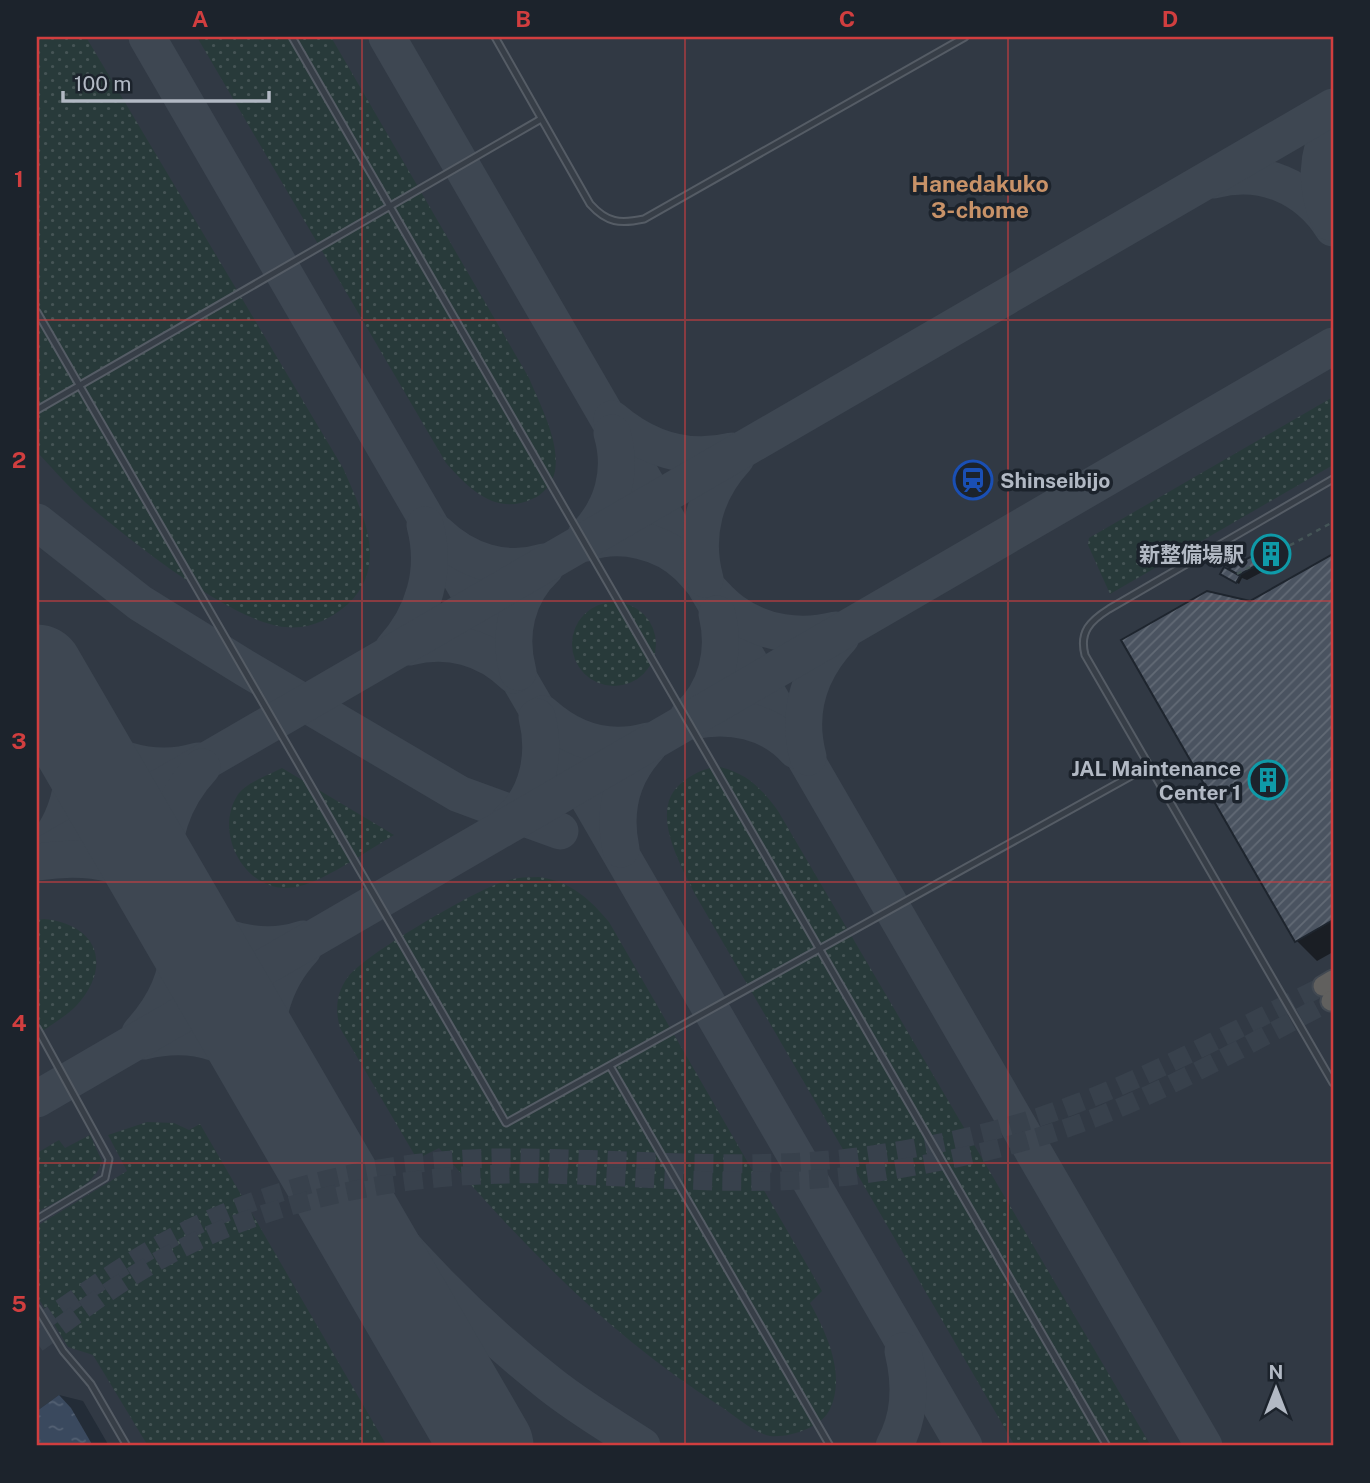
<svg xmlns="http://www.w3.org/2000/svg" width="1370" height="1483" font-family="'Public Sans','Noto Sans JP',sans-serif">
	<defs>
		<pattern id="grass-dots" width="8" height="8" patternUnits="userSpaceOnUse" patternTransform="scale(1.75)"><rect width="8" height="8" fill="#283a3a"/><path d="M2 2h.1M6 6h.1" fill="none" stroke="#455455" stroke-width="1.8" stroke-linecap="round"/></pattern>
		<pattern id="water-ripples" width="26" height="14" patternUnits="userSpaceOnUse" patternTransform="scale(1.75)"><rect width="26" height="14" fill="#3a495e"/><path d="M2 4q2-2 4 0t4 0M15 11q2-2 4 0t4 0" fill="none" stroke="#546173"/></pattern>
		<pattern id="building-hatch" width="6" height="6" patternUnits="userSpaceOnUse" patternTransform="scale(1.75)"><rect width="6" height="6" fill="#4a5360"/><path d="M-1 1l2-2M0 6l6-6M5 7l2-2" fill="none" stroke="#626a75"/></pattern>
	</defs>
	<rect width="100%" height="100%" fill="#232c37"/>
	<!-- airport -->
	<polygon fill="#313944" points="37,37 1333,37 1333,1446 109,1446 83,1401 59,1395 37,1411"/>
	<!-- grass -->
	<g fill="url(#grass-dots)">
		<path d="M37,37h49l257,431c19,44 47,96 5,136 -17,15 -39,26 -63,23 -51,-4 -151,-84 -192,-118 -20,-17 -38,-38 -56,-57z"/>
		<path d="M197,37h134l198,341c11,27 31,63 26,93 -2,12 -12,24 -23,28 -36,17 -63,-10 -86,-36z"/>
		<polygon points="1333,397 1333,465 1110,594 1088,545 1089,538"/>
		<circle cx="614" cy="644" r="42"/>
		<path d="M720,767c28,7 42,22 58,44l373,635h-136l-319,-550c-15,-31 -50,-88 -12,-115 12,-9 21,-13 36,-14z"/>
		<path d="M282,768l112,67c-26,15 -66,44 -94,51 -50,14 -88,-49 -63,-90 8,-13 32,-21 45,-28z"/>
		<path d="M539,877c31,4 51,22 70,45l213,369 -12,12c17,31 36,72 20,106 -8,18 -40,29 -60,27 -16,-3 -36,-21 -50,-30 -110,-70 -197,-160 -281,-258l-22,11 -77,-131c-5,-18 -4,-35 8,-51 16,-22 120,-82 149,-93 14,-6 27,-7 42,-7z"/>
		<path d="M44,919c54,5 69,47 32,87 -11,11 -27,20 -39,29v-115z"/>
		<polygon points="147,1122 174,1123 189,1130 200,1124 387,1446 148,1446 93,1355 68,1347 37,1296 37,1226 127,1171 108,1135"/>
		<path d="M90,1135l12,26c-8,27 -42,38 -65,51v-59l22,-13 6,8z"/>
	</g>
	<!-- water -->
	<polygon fill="url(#water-ripples)" points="59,1395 71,1408 93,1446 37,1446 37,1411"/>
	<!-- shadow -->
	<g fill="#0007">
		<polygon points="1277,546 1288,559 1271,570 1265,564"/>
		<polygon points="1333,556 1333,952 1317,961 1297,941 1123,641 1250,603"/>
		<polygon points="1254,557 1264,571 1247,580 1242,578 1239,584 1225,576 1236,574 1231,570"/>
	</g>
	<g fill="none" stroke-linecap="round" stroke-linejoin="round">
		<!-- taxiway -->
		<g stroke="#3e4752" stroke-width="37">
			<polyline points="147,37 964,1446"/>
			<polyline points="387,37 1204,1446"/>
			<path d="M1214,180c48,-13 93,7 119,48"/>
			<path d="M1330,222c-15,-34 -15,-66 3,-99"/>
			<path d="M612,419c34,29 75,43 120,32"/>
			<polyline points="37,522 140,603 245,668 459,794 560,831"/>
			<path d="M437,533c29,28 68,41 107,29"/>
			<path d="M585,537c28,-29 38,-66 27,-104"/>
			<path d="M587,543c33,-12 76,-2 101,23 15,15 27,33 45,46 30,22 68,27 103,18"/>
			<path d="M705,579c-12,-44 0,-88 31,-121"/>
			<path d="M409,647c39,-10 77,0 105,28"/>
			<path d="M393,649c31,-34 44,-79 32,-124"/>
			<path d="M518,672c-10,-37 -2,-77 27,-104"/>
			<path d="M543,714c30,27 66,38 105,27"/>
			<path d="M688,717c29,-26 38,-66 29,-103"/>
			<path d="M692,721c37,-8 77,-1 104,29"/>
			<path d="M68,725c34,33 83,50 130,36"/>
			<path d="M808,757c-12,-46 2,-87 33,-120"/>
			<path d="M509,821c30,-25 37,-68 28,-104"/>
			<path d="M621,849c-8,-38 0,-73 27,-102"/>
			<path d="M38,853c34,-33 42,-84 30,-128"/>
			<polyline points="37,859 1333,107"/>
			<path d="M38,862c38,-6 76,-4 109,17 14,9 22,23 35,34 32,27 80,40 121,26"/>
			<path d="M303,949c-30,32 -45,81 -31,123 9,31 37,58 56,83 64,85 134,159 217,225 30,25 65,45 97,66"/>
			<path d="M140,1033c25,-27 41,-61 38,-98 -1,-19 -9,-35 -12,-53 -8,-42 7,-84 36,-115"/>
			<path d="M144,1041c53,-13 95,4 131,42"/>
			<polyline points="37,1099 1333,346"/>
			<path d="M894,1446c17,-30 17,-62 9,-95"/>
		</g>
		<!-- runway -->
		<polyline stroke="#3e4752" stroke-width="93" points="37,671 487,1446"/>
	</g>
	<!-- building -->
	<g fill="url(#building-hatch)" stroke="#1e252e" stroke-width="2">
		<polygon points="1277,544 1283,553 1264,565 1258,555"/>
		<polygon points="1333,554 1333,920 1295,942 1121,640 1207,591 1250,601"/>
		<polygon points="1254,555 1259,564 1239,575 1228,569"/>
		<polygon points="1224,567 1240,576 1236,583 1220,574"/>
	</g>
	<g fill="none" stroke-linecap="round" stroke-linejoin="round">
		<!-- trunk-tunnel -->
		<g stroke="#38414c" stroke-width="19" stroke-dasharray="19 10" stroke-linecap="butt">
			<path d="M37,1325c47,-32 93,-66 144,-92 103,-53 227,-77 343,-75 111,1 223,13 334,-1 72,-10 144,-25 212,-51 87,-32 170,-79 253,-120"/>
			<path d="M37,1343c35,-25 70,-52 107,-74 120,-72 266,-98 404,-95 105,3 211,15 316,0 79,-11 158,-28 233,-57 81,-32 157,-76 234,-116"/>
		</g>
		<defs>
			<g id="service">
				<polyline points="292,37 1107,1446"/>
				<path d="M495,37l95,167c17,19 30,20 54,15l321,-182"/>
				<polyline points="37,312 506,1123 1149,766"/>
				<polyline points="37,410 541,119"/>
				<path d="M1333,479l-224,130c-19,12 -30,23 -24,46l248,428"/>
				<polyline points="37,1028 109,1159 105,1178 37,1219"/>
				<polyline points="610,1066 830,1446"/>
				<polyline points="37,1308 63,1351 91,1384 127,1446"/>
			</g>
			<g id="trunk">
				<polyline points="1323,986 1333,980"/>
				<polyline points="1331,1001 1333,1000"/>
			</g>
		</defs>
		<!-- service casing -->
		<use href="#service" stroke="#555c65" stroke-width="9"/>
		<!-- trunk casing -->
		<use href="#trunk" stroke="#424952" stroke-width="23"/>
		<!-- path -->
		<polyline stroke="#455557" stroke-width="2.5" stroke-dasharray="5 5" stroke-linecap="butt" points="1237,574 1333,522"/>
		<!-- service -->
		<use href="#service" stroke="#373e47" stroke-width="5"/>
		<!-- trunk -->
		<use href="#trunk" stroke="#61605e" stroke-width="19"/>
	</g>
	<!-- grid -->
	<path fill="none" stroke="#d13e3f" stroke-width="2" stroke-opacity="0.55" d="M362,37v1409M685,37v1409M1008,37v1409M37,320h1296M37,601h1296M37,882h1296M37,1163h1296"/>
	<!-- icons -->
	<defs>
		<symbol id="station-ring" viewBox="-11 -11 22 22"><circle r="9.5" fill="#1c232c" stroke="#1a4fb4" stroke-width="1.5"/><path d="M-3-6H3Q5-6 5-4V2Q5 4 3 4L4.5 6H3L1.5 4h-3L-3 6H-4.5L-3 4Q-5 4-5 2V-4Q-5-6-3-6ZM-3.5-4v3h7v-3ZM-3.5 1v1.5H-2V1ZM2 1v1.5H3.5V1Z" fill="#1a4fb4"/></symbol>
		<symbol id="building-ring" viewBox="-11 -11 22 22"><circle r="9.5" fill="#1c232c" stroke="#0f9aa8" stroke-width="1.5"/><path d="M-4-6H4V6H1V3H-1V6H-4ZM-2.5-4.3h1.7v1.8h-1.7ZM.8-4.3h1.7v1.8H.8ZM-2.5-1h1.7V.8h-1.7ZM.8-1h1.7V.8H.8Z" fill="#0f9aa8"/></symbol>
	</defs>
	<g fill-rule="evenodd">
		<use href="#station-ring" x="951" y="458" width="44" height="44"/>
		<use href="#building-ring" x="1249" y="532" width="44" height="44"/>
		<use href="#building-ring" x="1246" y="758" width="44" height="44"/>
	</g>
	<g text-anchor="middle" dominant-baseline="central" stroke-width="7" stroke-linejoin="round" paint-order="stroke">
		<!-- poi labels -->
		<g font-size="21" font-weight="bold" fill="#b2b9c4" stroke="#1c232c" text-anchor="end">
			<text x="1000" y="480" text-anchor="start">Shinseibijo</text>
			<text x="1244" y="554">新整備場駅</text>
			<text x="1241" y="768">JAL Maintenance<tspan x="1241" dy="24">Center 1</tspan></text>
		</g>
		<!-- neighbourhood labels -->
		<g font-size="23" font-weight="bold" fill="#c89268" stroke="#1c232c">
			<text x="980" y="183">Hanedakuko<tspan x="980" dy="26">3-chome</tspan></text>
		</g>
	</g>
	<!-- border -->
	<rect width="1370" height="1483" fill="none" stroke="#1c232c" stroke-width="77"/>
	<!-- north arrow -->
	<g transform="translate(1276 1389)" stroke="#1c232c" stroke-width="5" paint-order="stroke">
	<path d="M0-5L12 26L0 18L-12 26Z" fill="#b2b9c4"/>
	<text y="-10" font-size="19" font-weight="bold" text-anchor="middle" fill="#b2b9c4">N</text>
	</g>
	<!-- scale -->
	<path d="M63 91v10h206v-10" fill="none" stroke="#b2b9c4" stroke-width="3.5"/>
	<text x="74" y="91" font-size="21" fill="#b2b9c4" stroke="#1c232c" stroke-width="5" paint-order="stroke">100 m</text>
	<rect x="38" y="38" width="1294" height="1406" fill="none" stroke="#d13e3f" stroke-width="2.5"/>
	<g font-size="23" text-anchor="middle" font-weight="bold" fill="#d13e3f">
		<text x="200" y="27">A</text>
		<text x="523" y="27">B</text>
		<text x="847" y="27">C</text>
		<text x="1170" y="27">D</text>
		<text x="19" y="187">1</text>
		<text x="19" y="468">2</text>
		<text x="19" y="749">3</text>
		<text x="19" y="1031">4</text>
		<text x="19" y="1312">5</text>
	</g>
</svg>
